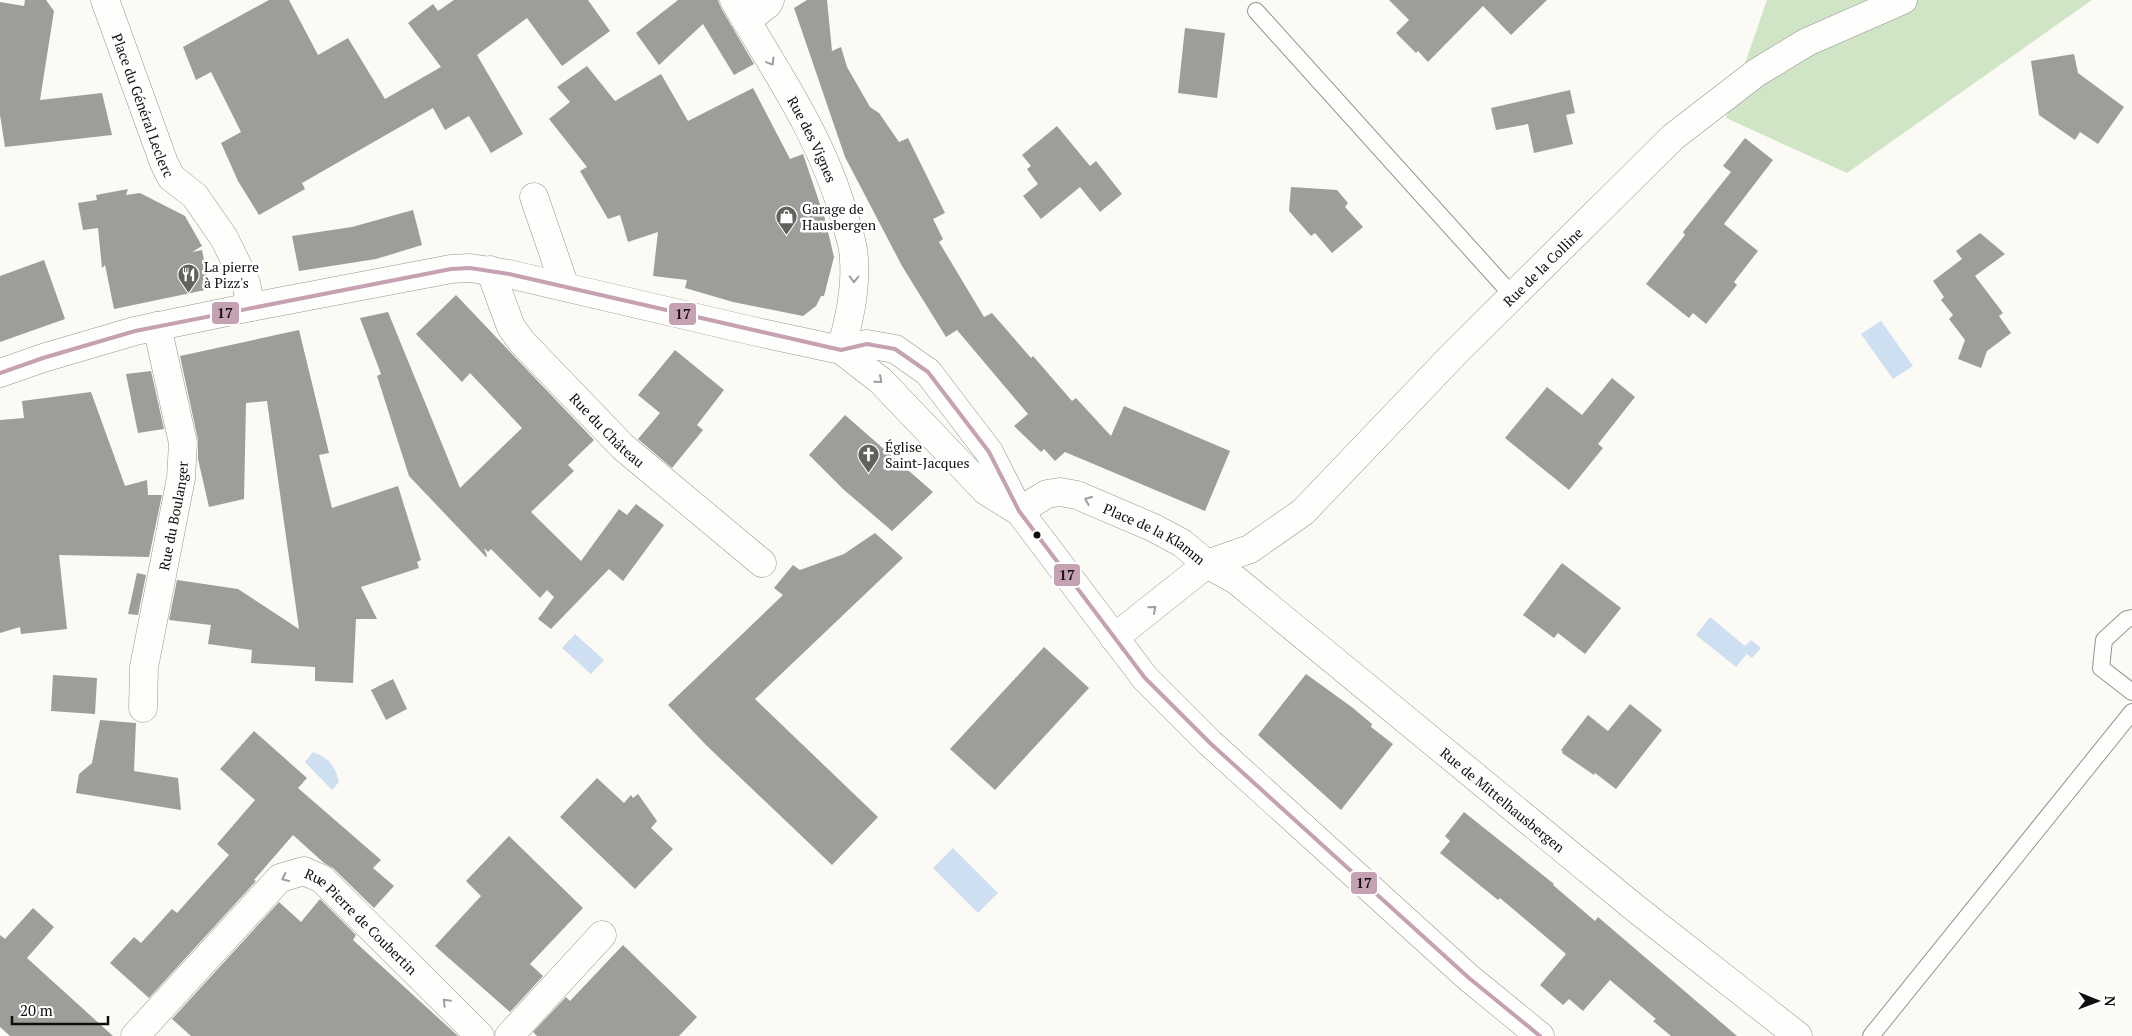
<svg xmlns="http://www.w3.org/2000/svg" width="2132" height="1036" font-family="'PT Serif',serif">
	<rect width="100%" height="100%" fill="#fbfaf4"/>
	<!-- forest -->
	<polygon fill="#d0e5c5" points="1767,0 2092,0 1847,173 1726,118"/>
	<!-- water -->
	<g fill="#cedff1">
		<polygon points="1881,321 1913,366 1893,379 1861,334"/>
		<polygon points="1710,617 1745,646 1751,640 1761,648 1752,658 1747,654 1736,667 1696,635"/>
		<polygon points="575,634 604,660 591,674 562,648"/>
		<path d="M313,752c15,6 22,13 26,30l-7,8 -27,-28z"/>
		<polygon points="953,848 998,893 978,913 933,868"/>
	</g>
	<!-- building -->
	<g fill="#9e9d99">
		<polygon points="25,0 46,0 54,11 40,100 102,93 112,135 5,147 0,115 0,2 24,6"/>
		<polygon points="269,0 289,0 318,55 348,38 385,99 441,67 408,23 433,4 438,11 454,0 588,0 610,31 562,66 527,18 477,55 523,134 491,153 469,116 445,130 433,108 302,183 305,189 259,215 238,181 221,143 241,132 211,72 196,80 183,47"/>
		<polygon points="678,0 718,0 721,8 754,64 734,75 703,24 659,65 636,33"/>
		<polygon points="807,0 827,0 832,51 841,47 847,67 870,107 879,113 899,142 908,138 945,213 933,219 943,239 939,242 984,317 992,313 1031,358 1033,356 1072,401 1076,398 1111,436 1124,406 1230,451 1205,511 1065,452 1055,461 1044,449 1041,452 1014,426 1028,414 957,330 946,337 902,266 845,157 794,8"/>
		<polygon points="1389,0 1547,0 1511,35 1483,6 1428,62 1418,51 1416,53 1396,33 1409,20"/>
		<polygon points="1185,28 1225,33 1217,98 1178,93"/>
		<polygon points="2074,54 2078,73 2124,107 2098,144 2080,132 2075,140 2039,115 2031,61"/>
		<polygon points="587,66 615,101 661,74 688,121 753,88 790,159 803,154 825,219 834,257 824,296 821,296 816,306 803,316 733,302 685,288 687,280 653,276 658,232 628,242 620,215 608,219 580,171 587,167 549,119 570,102 557,87"/>
		<polygon points="1570,90 1575,113 1566,115 1573,144 1534,153 1528,124 1496,130 1491,108"/>
		<polygon points="1057,126 1090,166 1096,161 1122,194 1100,212 1080,187 1041,219 1023,196 1038,184 1027,169 1031,166 1022,155"/>
		<polygon points="1745,138 1773,160 1724,224 1758,251 1734,282 1737,285 1706,324 1693,313 1689,318 1646,284 1685,235 1683,232 1731,172 1723,166"/>
		<polygon points="1291,187 1337,190 1348,203 1345,207 1363,227 1332,253 1315,233 1311,236 1289,211"/>
		<polygon points="128,189 126,195 140,193 185,216 202,246 192,252 202,250 210,289 114,309 105,265 102,268 98,228 83,230 78,203 97,200 96,195"/>
		<polygon points="413,210 422,245 376,259 299,271 292,236 352,227"/>
		<polygon points="1980,233 2005,254 1975,276 2003,313 1999,316 2011,333 1987,351 1981,368 1958,359 1965,340 1949,319 1953,315 1941,300 1944,297 1933,281 1962,259 1956,251"/>
		<polygon points="44,260 65,319 0,342 0,276"/>
		<polygon points="456,295 594,440 568,465 574,471 531,512 581,561 619,509 627,515 636,504 664,525 623,581 609,569 551,629 538,619 554,597 547,590 540,598 491,549 488,552 484,548 487,556 486,557 409,476 377,376 381,374 360,318 388,312 460,488 522,428 470,373 462,382 416,334"/>
		<polygon points="299,330 329,453 319,455 332,508 398,486 421,560 417,562 419,568 361,587 377,619 356,619 353,683 315,681 315,667 251,663 252,650 208,644 211,625 169,620 177,580 238,589 299,629 267,401 246,403 244,499 209,507 198,459 198,440 180,356"/>
		<polygon points="675,350 724,390 697,425 703,430 672,468 638,439 660,413 638,395"/>
		<polygon points="151,371 164,429 138,433 126,374"/>
		<polygon points="1612,378 1635,397 1598,444 1603,448 1569,490 1505,438 1547,387 1582,415"/>
		<polygon points="91,392 125,486 147,480 148,495 162,495 149,557 59,555 67,629 21,634 20,627 0,633 0,420 24,418 22,401"/>
		<polygon points="845,415 933,492 892,531 843,489 809,455"/>
		<polygon points="875,533 903,558 755,699 878,817 832,865 707,746 668,705 783,595 774,588 793,565 800,570 844,554"/>
		<polygon points="1562,563 1621,608 1585,654 1558,633 1554,638 1523,615"/>
		<polygon points="137,573 146,575 138,615 128,614"/>
		<polygon points="1044,647 1089,688 995,790 950,749"/>
		<polygon points="1306,674 1353,708 1372,724 1371,727 1393,744 1341,810 1258,735"/>
		<polygon points="53,675 97,678 95,714 51,711"/>
		<polygon points="393,679 407,709 386,720 371,690"/>
		<polygon points="1630,704 1662,730 1616,789 1595,773 1594,775 1562,753 1563,752 1561,750 1588,715 1608,731"/>
		<polygon points="100,720 136,723 134,771 178,778 181,810 76,793 79,774 92,763"/>
		<polygon points="254,731 307,778 298,788 381,860 373,868 394,886 374,908 333,868 324,863 293,835 254,880 256,881 149,998 110,963 134,937 141,943 172,909 177,913 229,855 217,844 255,800 220,769"/>
		<polygon points="597,778 624,803 631,795 633,798 638,794 657,821 651,828 673,849 635,889 560,817"/>
		<polygon points="1464,812 1554,884 1553,885 1595,921 1598,917 1737,1036 1671,1036 1653,1021 1656,1019 1610,980 1583,1011 1569,999 1563,1005 1540,985 1566,954 1500,898 1498,900 1440,853 1450,841 1445,836"/>
		<polygon points="509,836 583,908 530,964 543,976 510,1012 435,946 481,896 466,881"/>
		<polygon points="320,899 356,935 353,940 458,1036 191,1036 172,1019 279,902 301,922"/>
		<polygon points="33,908 54,927 27,958 113,1036 10,1036 0,1027 0,935 5,939"/>
		<polygon points="623,945 697,1017 679,1036 537,1036 533,1032 566,997 570,1001"/>
	</g>
	<g fill="none" stroke-linecap="round" stroke-linejoin="round">
		<defs>
			<g id="service">
				<polyline points="1256,11 1513,296"/>
				<polyline points="2132,618 2127,619 2104,640 2101,668 2132,692"/>
				<polyline points="1871,1036 2132,712"/>
			</g>
			<g id="minor">
				<path id="s1" d="M105,0l59,163 7,14 24,19 29,42 22,45 5,24"/>
				<polyline points="746,21 768,4 770,0"/>
				<polyline points="534,197 565,287"/>
				<path id="s2" d="M490,270l21,57 11,15 101,105 139,116"/>
				<path id="s3" d="M1019,511l28,-17 13,-2 17,3 77,33 28,15 25,21 29,16 399,328 163,128"/>
				<path id="s4" d="M1114,638l93,-74 43,-15 53,-37 152,-159 218,-216 83,-64 51,-31 96,-42"/>
				<path id="s5" d="M143,708l1,-41 37,-189 2,-35 -26,-117"/>
				<path id="s6" d="M135,1036l145,-158 24,-7 18,8 158,157"/>
				<polyline points="509,1036 602,935"/>
			</g>
			<g id="tertiary">
				<path id="s7" d="M734,0c41,70 88,137 110,216 4,14 10,29 10,44 2,31 -5,60 -13,90"/>
				<polyline points="841,350 881,381 986,491 1018,511"/>
				<polyline points="0,373 43,358 135,331 251,307 451,269 470,268 509,274 757,332 841,350 867,344 895,349 928,372 989,452 1019,511 1145,678 1210,743 1469,978 1540,1036"/>
			</g>
		</defs>
		<!-- service casing -->
		<use href="#service" stroke="#959492" stroke-width="18"/>
		<!-- minor casing -->
		<use href="#minor" stroke="#959492" stroke-width="29"/>
		<!-- tertiary casing -->
		<use href="#tertiary" stroke="#959492" stroke-width="29"/>
		<!-- service -->
		<use href="#service" stroke="#fefefd" stroke-width="16"/>
		<!-- minor -->
		<use href="#minor" stroke="#fefefd" stroke-width="28"/>
		<!-- tertiary -->
		<use href="#tertiary" stroke="#fefefd" stroke-width="28"/>
		<defs>
			<polyline id="bus-1" points="0,373 43,358 135,331 451,269 470,268 509,274 841,350 867,344 895,349 928,372 989,452 1019,511 1145,678 1210,743 1469,978 1540,1036"/>
		</defs>
		<!-- bus-1 casing -->
		<use href="#bus-1" stroke="#fff" stroke-width="8"/>
		<!-- bus-1 -->
		<use href="#bus-1" stroke="#c5a1b2" stroke-width="4"/>
	</g>
	<!-- one-way arrows -->
	<defs><path id="oneway-chevron" d="M-2-3.5L2.5 0L-2 3.5" fill="none" stroke-width="1.6" stroke-linecap="round" stroke-linejoin="round" transform="scale(1.25)"/></defs>
	<g stroke="#9e9e9d">
		<use href="#oneway-chevron" transform="translate(771 62) rotate(59)"/>
		<use href="#oneway-chevron" transform="translate(854 279) rotate(91)"/>
		<use href="#oneway-chevron" transform="translate(879 380) rotate(41)"/>
		<use href="#oneway-chevron" transform="translate(1088 500) rotate(-157)"/>
		<use href="#oneway-chevron" transform="translate(1153 609) rotate(-40)"/>
		<use href="#oneway-chevron" transform="translate(285 878) rotate(155)"/>
		<use href="#oneway-chevron" transform="translate(446 1002) rotate(-135)"/>
	</g>
	<!-- icons -->
	<defs>
		<symbol id="shop-pin" viewBox="-11 -11 22 30"><path d="M0 17L-7.5 6A9.5 9.5 0 1 1 7.5 6Z" fill="#61615e" stroke="#fff"/><path d="M-5-2.5h2.3a2.7 3.5 0 0 1 5.4 0H5L5.5 6h-11ZM-1.5-2.5h3a1.5 2.3 0 0 0-3 0Z" fill="#fff"/></symbol>
		<symbol id="restaurant-pin" viewBox="-11 -11 22 30"><path d="M0 17L-7.5 6A9.5 9.5 0 1 1 7.5 6Z" fill="#61615e" stroke="#fff"/><path d="M-5-6h1v4h1v-4h1v4h1v-4h1v5L-1.5 .5V6h-2V.5L-5-1ZM5-6V6H3V1.5H1.5Q1.5-4 5-6Z" fill="#fff"/></symbol>
		<symbol id="church-pin" viewBox="-11 -11 22 30"><path d="M0 17L-7.5 6A9.5 9.5 0 1 1 7.5 6Z" fill="#61615e" stroke="#fff"/><path d="M-1.2-6h2.4v3.5h3.3v2.4h-3.3V6h-2.4V-.1h-3.3v-2.4h3.3Z" fill="#fff"/></symbol>
	</defs>
	<g fill-rule="evenodd">
		<use href="#shop-pin" x="774" y="204" width="25" height="34"/>
		<use href="#restaurant-pin" x="176" y="262" width="25" height="34"/>
		<use href="#church-pin" x="856" y="442" width="25" height="34"/>
	</g>
	<!-- markers -->
	<circle fill="#0e0e0e" stroke="#fff" stroke-width="2" cx="1037" cy="535" r="4.5"/>
	<g text-anchor="middle" dominant-baseline="central" stroke-width="5" stroke-linejoin="round" paint-order="stroke">
		<!-- street labels -->
		<g font-size="14" fill="#0e0e0e" stroke="#fff">
			<text stroke="none"><textPath href="#s1" startOffset="112">Place du Général Leclerc</textPath></text>
			<text stroke="none"><textPath href="#s7" startOffset="160">Rue des Vignes</textPath></text>
			<text stroke="none"><textPath href="#s4" startOffset="572">Rue de la Colline</textPath></text>
			<text stroke="none"><textPath href="#s2" startOffset="202">Rue du Château</textPath></text>
			<text stroke="none"><textPath href="#s5" startOffset="195">Rue du Boulanger</textPath></text>
			<text stroke="none"><textPath href="#s3" startOffset="150">Place de la Klamm</textPath></text>
			<text stroke="none"><textPath href="#s3" startOffset="590">Rue de Mittelhausbergen</textPath></text>
			<text stroke="none"><textPath href="#s6" startOffset="316">Rue Pierre de Coubertin</textPath></text>
		</g>
		<!-- poi labels -->
		<g font-size="14" fill="#0e0e0e" stroke="#fff" text-anchor="start">
			<text x="802" y="208">Garage de<tspan x="802" dy="16">Hausbergen</tspan></text>
			<text x="204" y="266">La pierre<tspan x="204" dy="16">à Pizz's</tspan></text>
			<text x="885" y="446">Église<tspan x="885" dy="16">Saint-Jacques</tspan></text>
		</g>
	</g>
	<g stroke="#fff" stroke-width="2">
		<rect x="211" y="301" width="29" height="24" rx="5" fill="#c5a1b2"/>
		<rect x="668" y="302" width="29" height="24" rx="5" fill="#c5a1b2"/>
		<rect x="1053" y="563" width="28" height="24" rx="5" fill="#c5a1b2"/>
		<rect x="1350" y="871" width="28" height="24" rx="5" fill="#c5a1b2"/>
	</g>
	<g font-size="14" text-anchor="middle" font-weight="bold" fill="#111">
		<text x="225" y="318">17</text>
		<text x="683" y="319">17</text>
		<text x="1067" y="580">17</text>
		<text x="1364" y="888">17</text>
	</g>
	<!-- north arrow -->
	<g transform="translate(2097 1001) rotate(91)" stroke="#ffffff" stroke-width="4" paint-order="stroke">
	<path d="M0-4L9 19L0 12L-9 19Z" fill="#0e0e0e"/>
	<text y="-8" font-size="14" font-weight="bold" text-anchor="middle" fill="#0e0e0e">N</text>
	</g>
	<!-- scale -->
	<path d="M12 1016v8h96v-8" fill="none" stroke="#0e0e0e" stroke-width="2.5"/>
	<text x="20" y="1016" font-size="15" fill="#0e0e0e" stroke="#ffffff" stroke-width="4" paint-order="stroke">20 m</text>
</svg>
